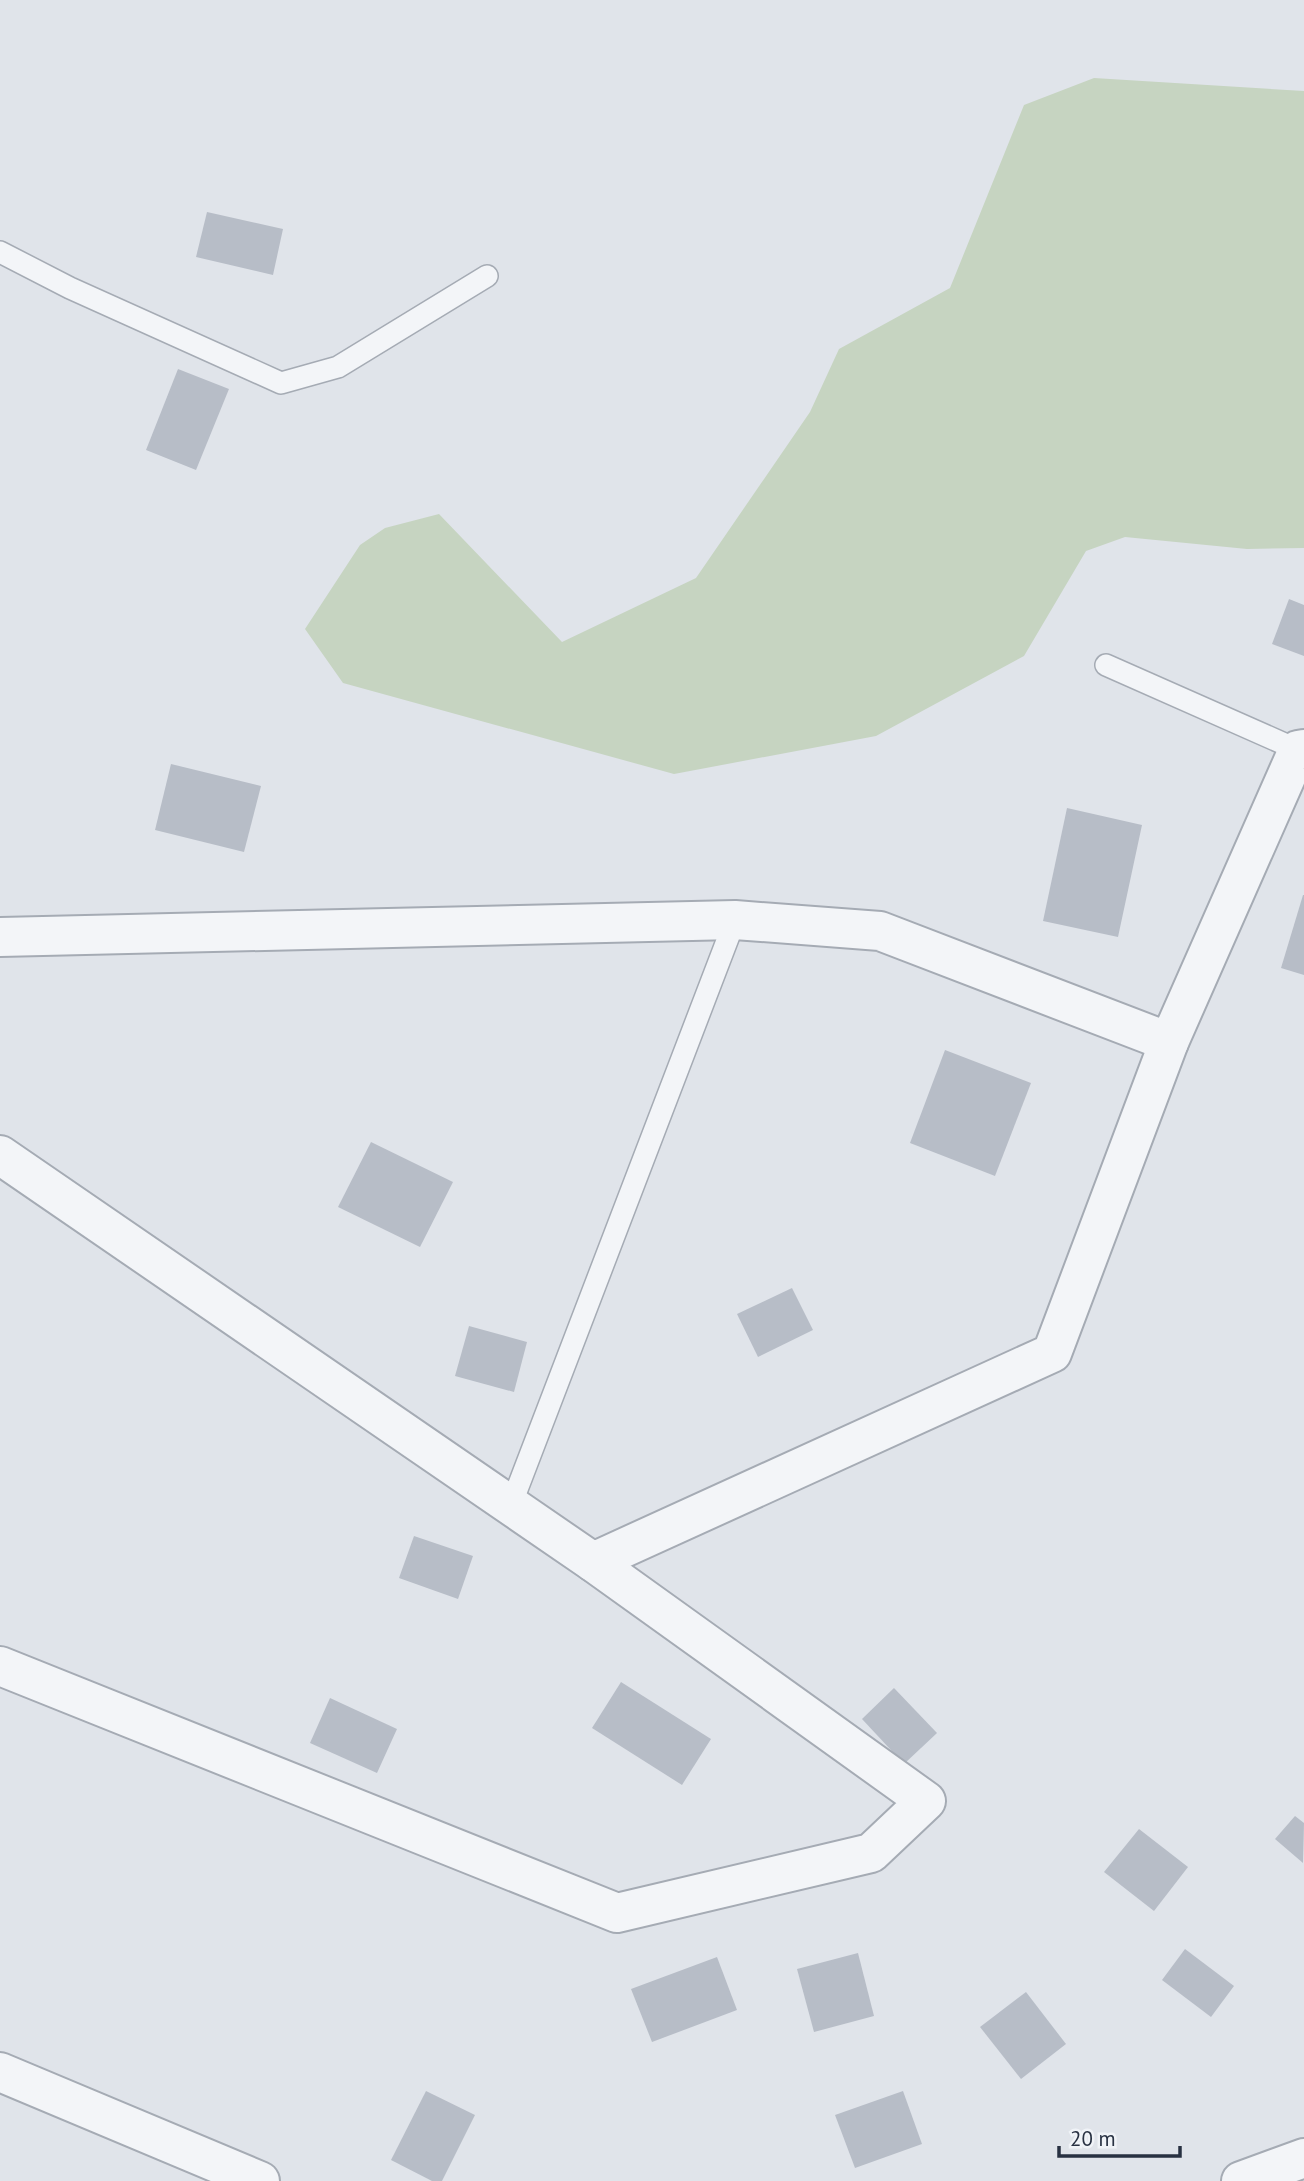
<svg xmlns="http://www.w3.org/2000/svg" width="1304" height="2181" font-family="'PT Sans',sans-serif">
	<rect width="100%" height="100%" fill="#e0e4ea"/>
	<!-- green -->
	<polygon fill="#c6d4c1" points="1094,78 1304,91 1304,548 1247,549 1125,537 1086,551 1024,656 876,736 674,774 343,683 305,629 360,545 385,528 439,514 562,642 696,578 810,412 839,349 950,288 1024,105"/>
	<!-- building -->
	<g fill="#b7bdc7">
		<polygon points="207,212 283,229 273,275 196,257"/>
		<polygon points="178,369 229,389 196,470 146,450"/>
		<polygon points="1289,599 1304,605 1304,656 1272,644"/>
		<polygon points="171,764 261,786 244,852 155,830"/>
		<polygon points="1067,808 1142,825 1118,937 1043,921"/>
		<polygon points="1303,895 1304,895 1304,975 1281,968"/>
		<polygon points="945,1050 1031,1083 995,1176 910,1143"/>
		<polygon points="371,1142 453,1182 420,1247 338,1207"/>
		<polygon points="792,1288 813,1330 758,1357 737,1314"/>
		<polygon points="469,1326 527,1342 514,1392 455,1376"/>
		<polygon points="414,1536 473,1556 458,1599 399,1578"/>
		<polygon points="621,1682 711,1739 682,1785 592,1728"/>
		<polygon points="894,1688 937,1733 904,1764 862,1719"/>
		<polygon points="330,1698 397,1729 377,1773 310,1743"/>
		<polygon points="1295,1816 1304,1823 1303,1863 1275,1839"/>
		<polygon points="1139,1829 1188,1867 1154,1911 1104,1872"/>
		<polygon points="1185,1949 1234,1986 1211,2017 1162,1980"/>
		<polygon points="858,1953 874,2016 814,2032 797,1969"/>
		<polygon points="717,1957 737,2010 652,2042 631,1989"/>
		<polygon points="1026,1992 1066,2044 1021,2079 980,2027"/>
		<polygon points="426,2091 475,2115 442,2181 432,2181 391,2160"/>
		<polygon points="903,2091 922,2144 855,2168 835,2115"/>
	</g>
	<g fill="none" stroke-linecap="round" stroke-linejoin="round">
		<defs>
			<g id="lane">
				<polyline points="0,252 70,288 281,383 338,367 487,276"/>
				<polyline points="1106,665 1298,750"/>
				<polyline points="511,1505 735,920"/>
			</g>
			<g id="street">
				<polyline points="0,937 735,920 880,931 1169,1042 1298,750 1304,749"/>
				<polyline points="0,1155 593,1562 1052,1353 1169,1042"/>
				<polyline points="0,1666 617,1913 871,1853 926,1801 593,1562"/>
				<polyline points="0,2072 260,2181"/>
				<polyline points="1241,2181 1304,2158"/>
			</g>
		</defs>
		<!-- lane casing -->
		<use href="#lane" stroke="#a5abb4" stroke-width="24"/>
		<!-- street casing -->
		<use href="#street" stroke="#a5abb4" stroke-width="42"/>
		<!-- lane -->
		<use href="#lane" stroke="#f3f5f8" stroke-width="21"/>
		<!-- street -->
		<use href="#street" stroke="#f3f5f8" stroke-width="38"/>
	</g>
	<!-- scale -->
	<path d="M1059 2146v10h121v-10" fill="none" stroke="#283142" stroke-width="3.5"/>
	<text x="1070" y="2146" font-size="21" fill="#283142" stroke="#f0f3f7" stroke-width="5" paint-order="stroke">20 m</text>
</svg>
